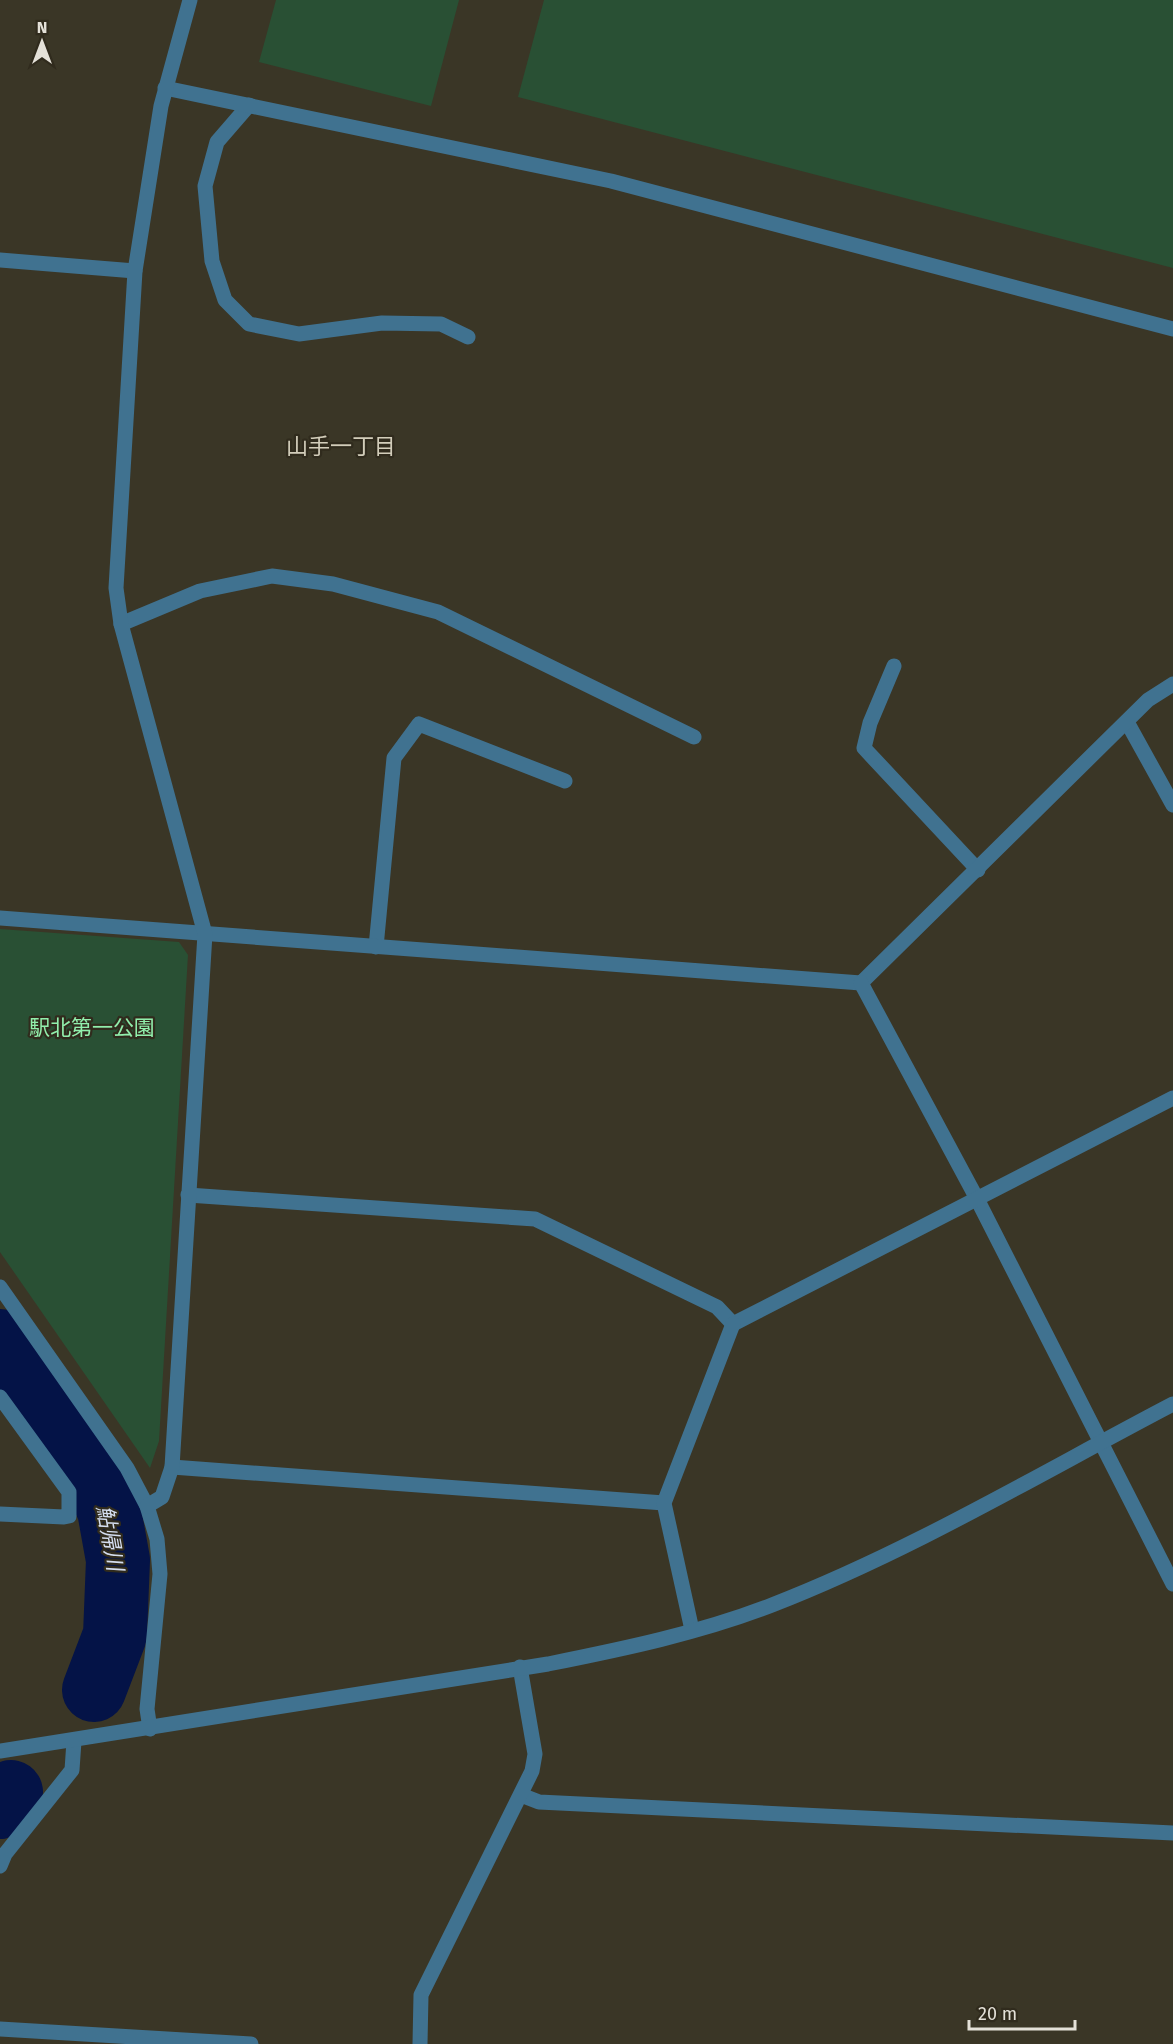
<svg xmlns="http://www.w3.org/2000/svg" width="1173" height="2044" font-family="'Fira Sans','Noto Sans JP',sans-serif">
	<rect width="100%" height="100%" fill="#3a3626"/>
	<!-- green -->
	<g fill="#295034">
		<polygon points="276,0 459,0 431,106 259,62"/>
		<polygon points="544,0 1173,0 1173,268 518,97"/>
		<polygon points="0,929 179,942 188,955 159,1441 150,1468 0,1252"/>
	</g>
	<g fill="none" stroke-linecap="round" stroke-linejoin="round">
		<!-- river -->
		<g stroke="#041347" stroke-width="64">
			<polyline points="0,1341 92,1472 109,1510 118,1560 115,1635 94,1690"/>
			<polyline points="0,1807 11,1792"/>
		</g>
		<!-- service -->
		<g stroke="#407290" stroke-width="15">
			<polyline points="249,105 217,142 205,186 212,261 225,300 249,324 299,334 382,323 441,324 468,337"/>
			<polyline points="894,666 870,723 864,748 978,870"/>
			<polyline points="376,947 394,758 419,724 565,781"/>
		</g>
		<!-- minor -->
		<g stroke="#407290" stroke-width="15">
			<polyline points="165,88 611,181 1173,329"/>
			<polyline points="0,260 135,271"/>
			<polyline points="121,624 200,591 272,576 333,584 438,612 694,737"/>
			<polyline points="1127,722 1173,805"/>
			<polyline points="0,918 861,983 1148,700 1173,684"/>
			<polyline points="861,983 976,1197 1173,1584"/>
			<polyline points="188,1195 535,1219 717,1307 733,1324 1173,1098"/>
			<polyline points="0,1287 127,1468 147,1506 157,1539 160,1574 147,1709 150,1729"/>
			<polyline points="0,1397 69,1492 69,1516 64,1517 0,1514"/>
			<polyline points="172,1467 664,1503"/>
			<polyline points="147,1506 162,1497 172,1467 205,934 121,624 116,588 135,271 161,106 190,0"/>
			<polyline points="692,1630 664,1503 733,1324"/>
			<polyline points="521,1795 539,1802 1173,1833"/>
			<polyline points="0,1866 5,1854 72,1770 74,1741"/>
			<polyline points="0,2029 251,2044"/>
			<polyline points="420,2044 421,1995 532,1771 535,1754 520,1667"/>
		</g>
		<!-- tertiary -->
		<path stroke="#407290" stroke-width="15" d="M0,1751l548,-87c75,-15 152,-31 224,-59 139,-54 269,-132 401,-201"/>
	</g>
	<g text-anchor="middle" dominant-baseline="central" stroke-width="4.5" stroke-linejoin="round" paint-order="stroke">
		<!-- park labels -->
		<g font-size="21" fill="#91efac" stroke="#302b1d">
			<text x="92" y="1028">駅北第一公園</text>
		</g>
		<!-- neighbourhood labels -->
		<g font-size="22" fill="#d2cdba" stroke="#302b1d">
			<text x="341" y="446">山手一丁目</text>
		</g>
		<!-- water labels -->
		<g font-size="22" font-style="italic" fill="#d4ddef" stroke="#302b1d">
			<text transform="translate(110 1538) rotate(80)">鮎帰川</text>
		</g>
	</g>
	<!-- north arrow -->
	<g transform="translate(42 42)" stroke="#302b1d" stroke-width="4.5" paint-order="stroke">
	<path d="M0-4.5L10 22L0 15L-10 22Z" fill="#e4e1d8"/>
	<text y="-9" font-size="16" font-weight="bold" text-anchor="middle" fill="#e4e1d8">N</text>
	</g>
	<!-- scale -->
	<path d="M969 2020v9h106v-9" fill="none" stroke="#e4e1d8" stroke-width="3"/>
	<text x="978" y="2020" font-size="18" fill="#e4e1d8" stroke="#302b1d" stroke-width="4.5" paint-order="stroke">20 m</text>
</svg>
